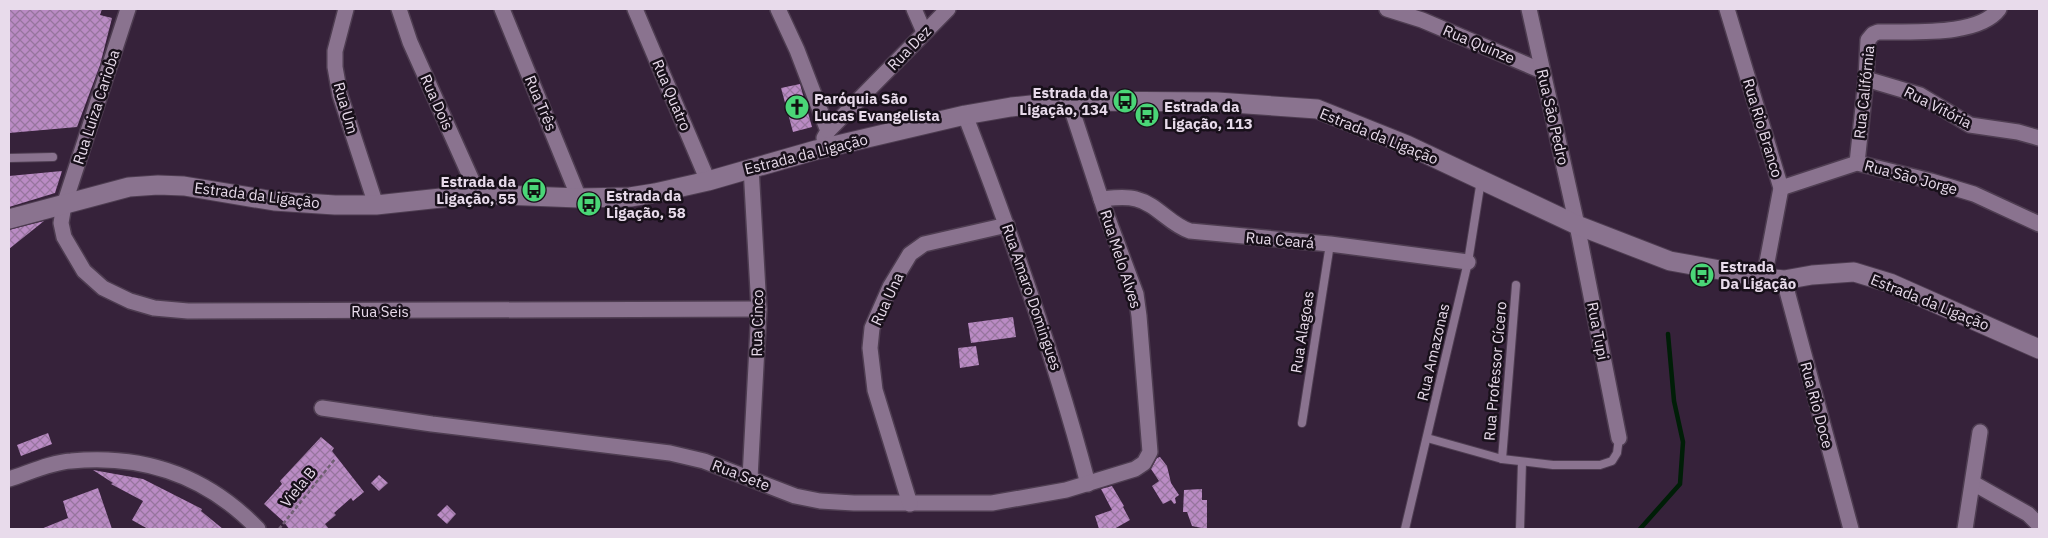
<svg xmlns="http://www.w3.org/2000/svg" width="2048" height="538" font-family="'IBM Plex Sans',sans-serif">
	<defs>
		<pattern id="building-cross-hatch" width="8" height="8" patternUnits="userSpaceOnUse" patternTransform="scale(1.25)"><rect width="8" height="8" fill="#ba8bc4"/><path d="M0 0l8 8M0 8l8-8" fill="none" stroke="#97759e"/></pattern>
	</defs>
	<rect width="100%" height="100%" fill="#36223a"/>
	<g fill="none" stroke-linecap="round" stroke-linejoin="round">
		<!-- stream -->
		<polyline stroke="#001e07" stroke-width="4.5" points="1640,529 1680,484 1683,442 1674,401 1668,334"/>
	</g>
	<!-- building -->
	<g fill="url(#building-cross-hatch)">
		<polygon points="9,9 102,9 100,15 112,18 100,65 77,127 9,133"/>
		<polygon points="800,84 812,127 793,132 781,88"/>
		<polygon points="62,171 55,193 9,207 9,176"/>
		<polygon points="44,221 9,249 9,230"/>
		<polygon points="1013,317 1016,337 971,343 968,323"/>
		<polygon points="976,346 979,365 960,368 958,348"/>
		<polygon points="48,433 52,444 21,456 17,445"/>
		<polygon points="321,437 334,448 332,451 364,492 353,501 351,498 334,513 336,515 325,524 329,529 289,529 284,522 264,504 282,484 280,481"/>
		<polygon points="1160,457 1167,466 1171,483 1179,495 1175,498 1176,503 1174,504 1171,500 1163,504 1152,486 1159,481 1151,469 1157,458"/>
		<polygon points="93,470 143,479 202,509 201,511 223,529 148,529 132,520 143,501 111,484 113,483"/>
		<polygon points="379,475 388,483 379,491 371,483"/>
		<polygon points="1112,486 1124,506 1123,507 1130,520 1114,529 1099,529 1095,516 1112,510 1101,489"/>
		<polygon points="98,488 112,529 41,529 68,518 63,501"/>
		<polygon points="1202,489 1202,500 1207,500 1207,529 1192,526 1187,512 1183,512 1184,490"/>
		<polygon points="447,505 456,514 447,524 437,515"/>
	</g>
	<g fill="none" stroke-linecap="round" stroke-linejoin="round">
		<defs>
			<g id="service">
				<polyline points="9,158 53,157"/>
				<polyline points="1302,423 1330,244"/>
				<polyline points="1427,438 1502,459 1553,465 1600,465 1612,461 1617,453 1619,438"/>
				<polyline points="1502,459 1516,285"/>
				<polyline points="1405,529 1468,262 1481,180"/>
				<polyline points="1520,529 1522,462"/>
			</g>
			<g id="minor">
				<polyline points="128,9 64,205 61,223 64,237 84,271 103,288 130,301 154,308 188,311 759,309"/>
				<polyline points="346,9 335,51 335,67 340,95 376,205"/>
				<polyline points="399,9 410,42 478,194"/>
				<polyline points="502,9 579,198"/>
				<polyline points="635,9 708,181"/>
				<polyline points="778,9 797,50 828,131 824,138"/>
				<polyline points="914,9 924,32"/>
				<polyline points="1387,9 1422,20 1542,71"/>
				<polyline points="1529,9 1577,225 1619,438"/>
				<polyline points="1727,9 1781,188 1764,278"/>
				<polyline points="1866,79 1920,95 1970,125 2018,132 2039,138"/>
				<path d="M965,115c47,121 90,243 123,369"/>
				<polyline points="828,131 948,9"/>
				<path d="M1857,163l9,-84 2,-39 5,-6 5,-2c33,-1 100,5 121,-23"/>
				<polyline points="1781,188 1857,163 1931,181 1974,194 2039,224"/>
				<path d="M1101,199c11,-1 24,-3 35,0 21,5 34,26 54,32l140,13 138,18"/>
				<polyline points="1784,280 1851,529"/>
				<polyline points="322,408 432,424 670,453 704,461 795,496 820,501 854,503 992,503 1066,490 1135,469 1144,463 1150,452 1139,316 1136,294 1104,208 1069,101"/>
				<polyline points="750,478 759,309 751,167"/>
				<path d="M9,479c19,-6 43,-17 62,-18 74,-7 136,15 187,68"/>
				<polyline points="1973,483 2028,514 2039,525"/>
				<polyline points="910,504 875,390 870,348 872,328 890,287 910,254 924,244 1007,225"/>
				<polyline points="1965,529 1980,432"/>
			</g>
			<polyline id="tertiary" points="9,219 129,187 158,185 184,186 274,201 335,205 376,205 478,194 579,198 630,197 655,193 708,181 816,150 965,115 1011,107 1069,101 1217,102 1317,109 1407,145 1577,225 1670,261 1764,278 1784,280 1812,275 1854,272 1890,283 2039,349"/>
		</defs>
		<!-- service casing -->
		<use href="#service" stroke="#4e3d51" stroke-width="10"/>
		<!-- minor casing -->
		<use href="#minor" stroke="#4e3d51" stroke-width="18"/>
		<!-- tertiary casing -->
		<use href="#tertiary" stroke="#4e3d51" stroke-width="21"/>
		<!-- path -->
		<polyline stroke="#715f74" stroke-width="2.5" stroke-dasharray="4 2.5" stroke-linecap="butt" points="279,529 335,459"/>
		<!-- service -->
		<use href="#service" stroke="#8a738f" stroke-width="8"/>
		<!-- minor -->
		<use href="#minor" stroke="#8a738f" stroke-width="15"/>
		<!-- tertiary -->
		<use href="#tertiary" stroke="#8a738f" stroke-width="19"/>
	</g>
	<!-- icons -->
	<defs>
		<symbol id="bus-disc" viewBox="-11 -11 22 22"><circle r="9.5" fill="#4ad677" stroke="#18101a"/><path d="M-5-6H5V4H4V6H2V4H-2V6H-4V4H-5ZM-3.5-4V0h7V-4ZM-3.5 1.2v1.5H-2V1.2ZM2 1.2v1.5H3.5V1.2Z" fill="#111"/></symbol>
		<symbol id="church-disc" viewBox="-11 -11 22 22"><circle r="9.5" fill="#4ad677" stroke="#18101a"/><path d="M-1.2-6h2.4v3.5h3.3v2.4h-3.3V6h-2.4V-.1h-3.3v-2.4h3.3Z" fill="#111"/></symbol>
	</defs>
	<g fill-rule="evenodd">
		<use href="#bus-disc" x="1111" y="87" width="28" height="28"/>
		<use href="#church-disc" x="783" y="93" width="28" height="28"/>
		<use href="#bus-disc" x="1133" y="101" width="28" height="28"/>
		<use href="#bus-disc" x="520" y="176" width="28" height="28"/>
		<use href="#bus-disc" x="575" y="190" width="28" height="28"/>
		<use href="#bus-disc" x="1688" y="261" width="28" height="28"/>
	</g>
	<g text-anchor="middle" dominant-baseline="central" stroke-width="5" stroke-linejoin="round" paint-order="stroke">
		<!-- street labels -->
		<g font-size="15" fill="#e8dbeb" stroke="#18101a">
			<text transform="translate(1479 44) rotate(23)">Rua Quinze</text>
			<text transform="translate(909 48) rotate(-46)">Rua Dez</text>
			<text transform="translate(1864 92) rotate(-84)">Rua Califórnia</text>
			<text transform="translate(672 95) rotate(67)">Rua Quatro</text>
			<text transform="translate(437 102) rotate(66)">Rua Dois</text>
			<text transform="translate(541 103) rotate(67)">Rua Três</text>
			<text transform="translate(96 107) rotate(-72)">Rua Luiza Carioba</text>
			<text transform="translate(1938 107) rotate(27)">Rua Vitória</text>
			<text transform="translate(346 108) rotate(74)">Rua Um</text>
			<text transform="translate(1553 117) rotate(77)">Rua São Pedro</text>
			<text transform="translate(1763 128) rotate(73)">Rua Rio Branco</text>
			<text transform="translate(1379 136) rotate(22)">Estrada da Ligação</text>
			<text transform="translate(806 154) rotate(-14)">Estrada da Ligação</text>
			<text transform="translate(1911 177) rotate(15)">Rua São Jorge</text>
			<text transform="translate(257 195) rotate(7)">Estrada da Ligação</text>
			<text transform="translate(1280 240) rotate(5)">Rua Ceará</text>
			<text transform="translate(1121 259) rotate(72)">Rua Melo Alves</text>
			<text transform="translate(1032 297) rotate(71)">Rua Amaro Domingues</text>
			<text transform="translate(887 299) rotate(-65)">Rua Una</text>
			<text transform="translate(1930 302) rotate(22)">Estrada da Ligação</text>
			<text x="380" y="311">Rua Seis</text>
			<text transform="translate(757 323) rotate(-89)">Rua Cinco</text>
			<text transform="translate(1598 331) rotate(79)">Rua Tupi</text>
			<text transform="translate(1302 332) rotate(-81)">Rua Alagoas</text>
			<text transform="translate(1433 352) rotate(-77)">Rua Amazonas</text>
			<text transform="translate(1495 371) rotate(-85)">Rua Professor Cícero</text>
			<text transform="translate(1817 405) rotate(75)">Rua Rio Doce</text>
			<text transform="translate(741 475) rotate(21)">Rua Sete</text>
			<text transform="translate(298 487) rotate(-51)">Viela B</text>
		</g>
		<!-- poi labels -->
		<g font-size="15" font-weight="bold" fill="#e8dbeb" stroke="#18101a" text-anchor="start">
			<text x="1108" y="92" text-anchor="end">Estrada da<tspan x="1108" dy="17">Ligação, 134</tspan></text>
			<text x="814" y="98">Paróquia São<tspan x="814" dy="17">Lucas Evangelista</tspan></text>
			<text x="1164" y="106">Estrada da<tspan x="1164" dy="17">Ligação, 113</tspan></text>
			<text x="516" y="181" text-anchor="end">Estrada da<tspan x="516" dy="17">Ligação, 55</tspan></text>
			<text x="606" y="195">Estrada da<tspan x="606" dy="17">Ligação, 58</tspan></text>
			<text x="1720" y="266">Estrada<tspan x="1720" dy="17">Da Ligação</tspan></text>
		</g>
	</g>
	<!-- border -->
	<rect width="2048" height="538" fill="none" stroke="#e8dbeb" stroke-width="20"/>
</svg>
